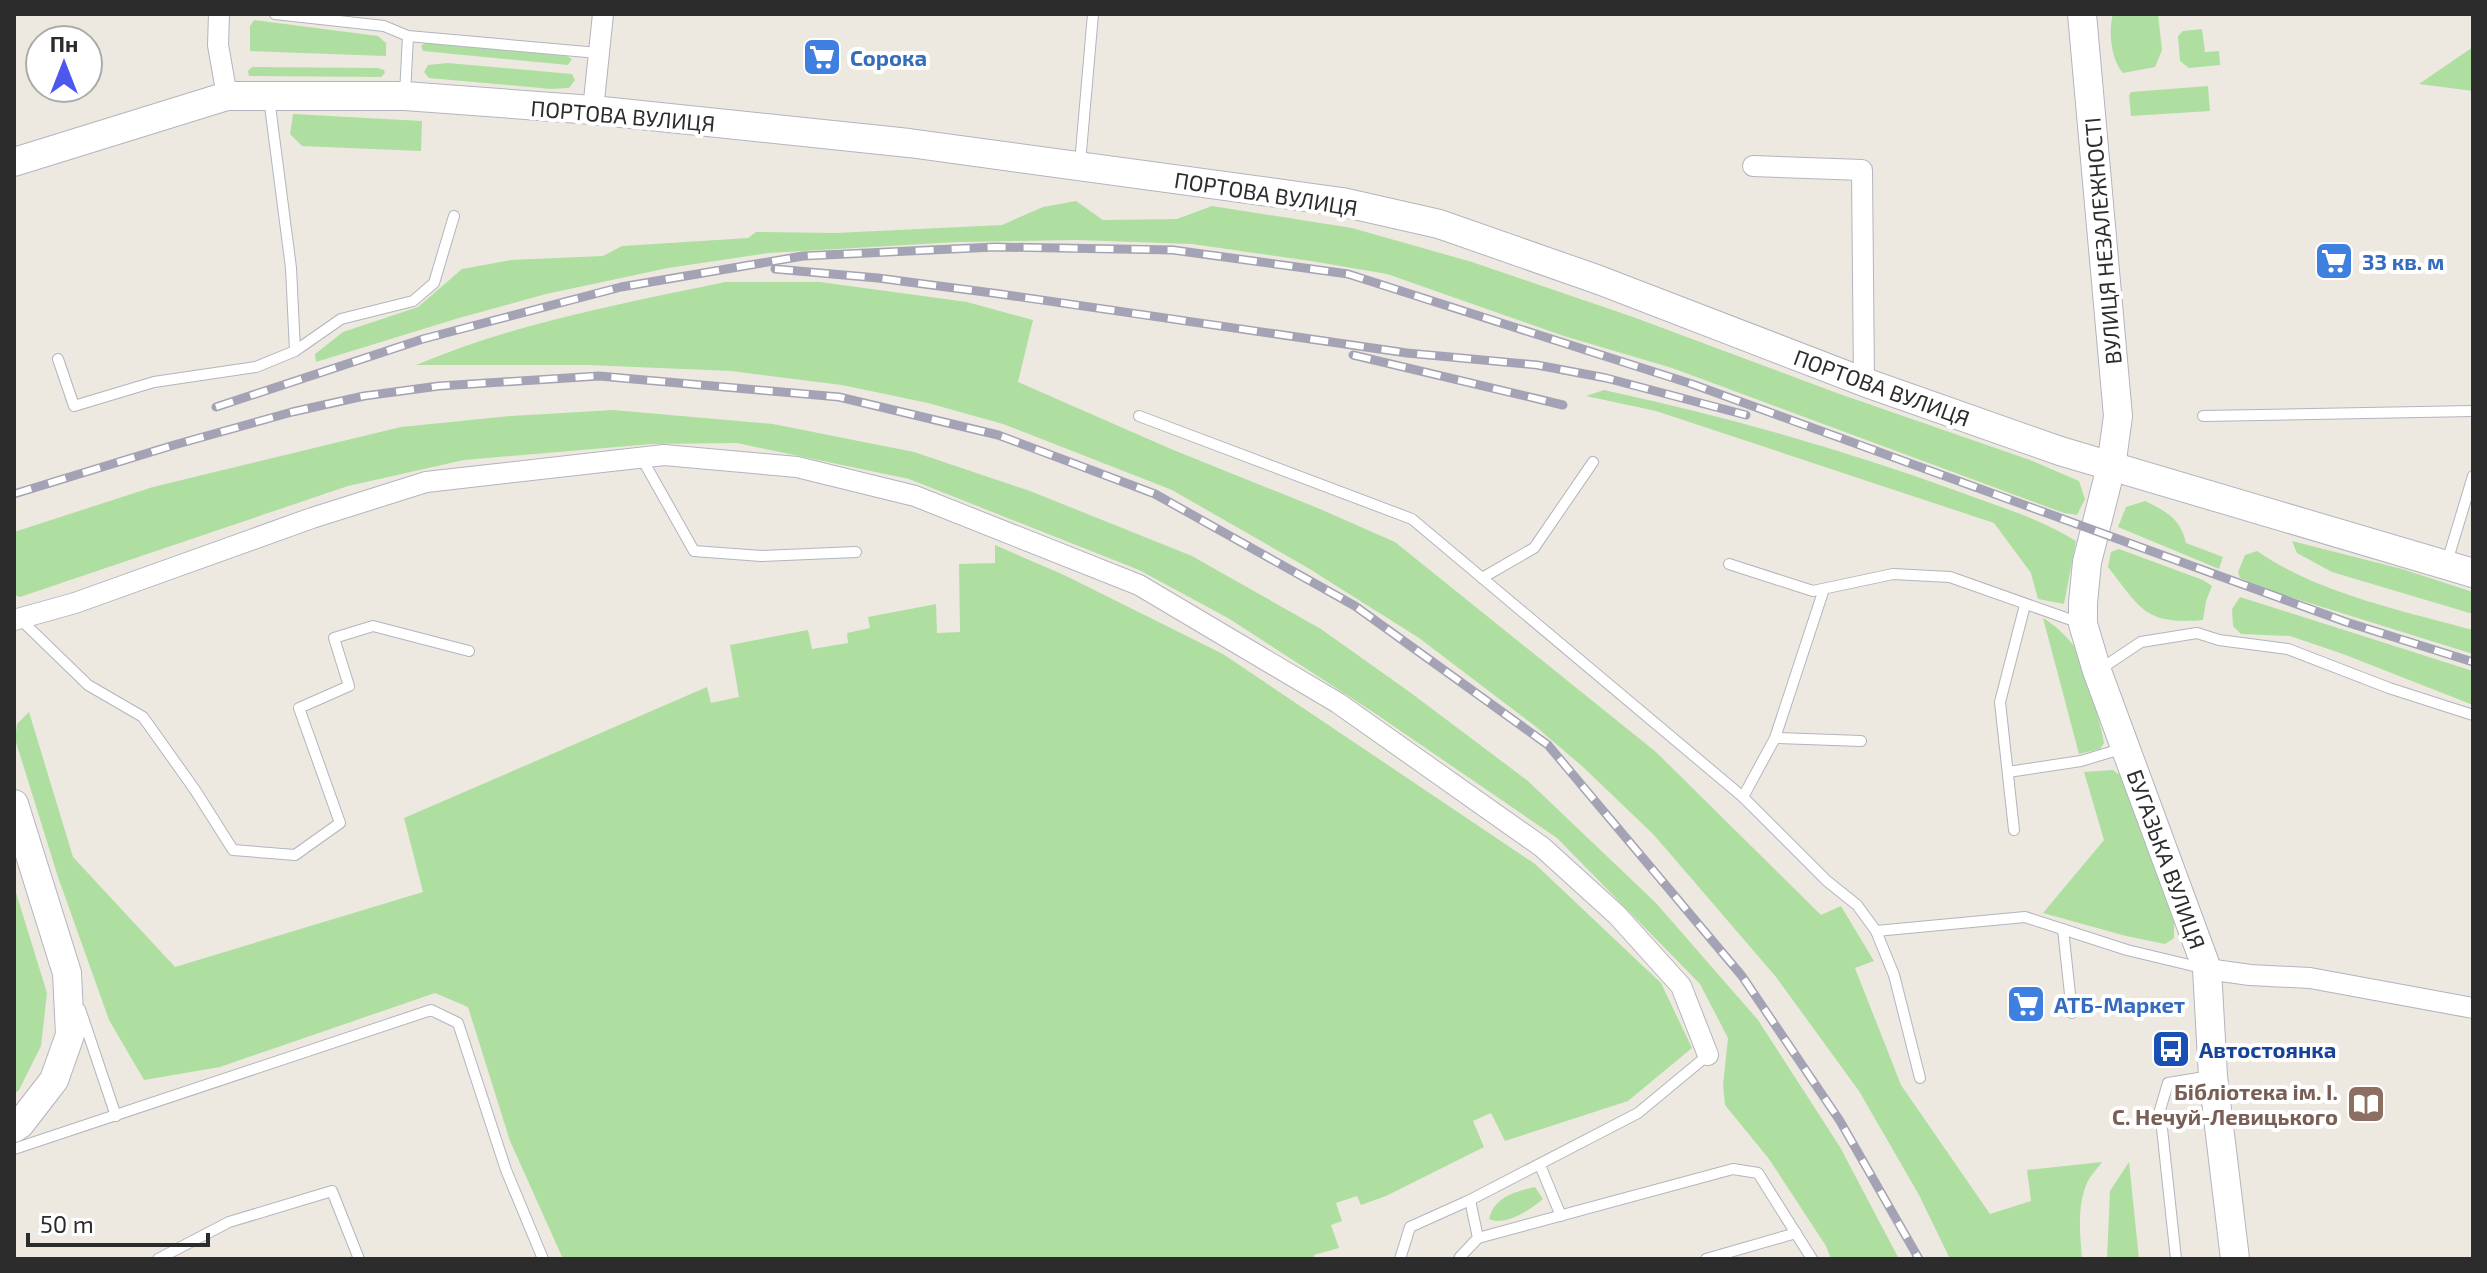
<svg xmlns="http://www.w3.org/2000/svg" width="2487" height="1273" font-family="'Exo 2',sans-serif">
	<rect width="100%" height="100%" fill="#ede9e0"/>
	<!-- green -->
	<g fill="#aedfa1">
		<path d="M2113,14h45l4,36 -7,17 -32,6c-12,-13 -15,-42 -10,-59z"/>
		<polygon points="254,20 378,36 386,43 386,56 250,51 250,26"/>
		<polygon points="2202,29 2205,52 2219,51 2220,65 2189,68 2180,61 2178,36 2183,31"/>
		<polygon points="425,43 567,56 572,59 568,65 423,51 421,46"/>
		<polygon points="2473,47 2473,91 2419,84"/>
		<polygon points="448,63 572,74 575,80 569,88 551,89 429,78 424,72 428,65"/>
		<polygon points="252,67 378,68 384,70 385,73 381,77 249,76 248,71"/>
		<polygon points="2208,86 2210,111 2131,116 2129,95 2131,92"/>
		<polygon points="293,114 422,121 421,151 302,146 290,134"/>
		<polygon points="1076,201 1103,220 1177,219 1212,206 1352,228 1472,262 1633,317 1834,392 2030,460 2079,481 2085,499 2077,515 2064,513 1672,368 1564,336 1387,274 1311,261 1192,244 1077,240 957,242 769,253 668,268 546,294 459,318 316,362 315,354 343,332 418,307 462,269 511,260 603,256 622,246 748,238 756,232 835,233 1002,225 1043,207"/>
		<path d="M725,282h95l147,20 66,18 -15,62 153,67 149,60 75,33 261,210 165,163 20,-9 33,55 -19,7 46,117 89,129 41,-13 -4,-31 75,-8c-5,7 -12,14 -15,21 -10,22 -7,52 -5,76h-132l-31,-64 -60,-104 -83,-114 -122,-142 -71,-68 -48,-41 -116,-88 -111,-70 -136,-78 -169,-66 -75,-21 -86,-18 -111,-14 -144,-6h-171c99,-42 205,-61 309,-83z"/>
		<path d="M1604,390c120,26 238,59 353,101 40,15 82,27 119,50l-12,63 -26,-5 -7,-26 -37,-50 -338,-112 -70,-15z"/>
		<polygon points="613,410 773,424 914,452 1030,491 1192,556 1321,629 1411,693 1528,781 1656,903 1758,1020 1840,1147 1899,1259 1831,1259 1826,1246 1769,1159 1725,1105 1723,1085 1728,1038 1700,984 1557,838 1373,712 1228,618 1139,570 909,479 737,443 652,444 464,460 348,486 20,597 14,595 14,532 153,487 401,427 511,416"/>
		<path d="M2145,501c21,10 36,18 41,42l37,14 -4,12 -101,-42 8,-20z"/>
		<polygon points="2292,541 2402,569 2473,592 2473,614 2332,572 2297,553"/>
		<polygon points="995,545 1064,575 1223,654 1535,864 1661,983 1692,1048 1628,1101 1505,1141 1491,1113 1473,1121 1484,1147 1386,1196 1361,1205 1357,1196 1336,1203 1342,1221 1331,1225 1339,1248 1314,1255 1314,1259 563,1259 510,1141 468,1007 435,993 220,1067 144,1080 109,1020 58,877 15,739 17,724 29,712 73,857 175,967 423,892 404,818 707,687 711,703 739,697 730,645 808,630 812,649 848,643 847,633 870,628 868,617 936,604 937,633 960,632 959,564 995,563"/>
		<path d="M2119,549l84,31 9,6 -6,15 -3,19c-58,5 -62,-11 -95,-53l3,-15z"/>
		<path d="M2257,551c63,43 144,59 216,79v24l-193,-60 -40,-16 -2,-6 7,-17z"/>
		<polygon points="2240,597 2473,671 2473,705 2343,654 2290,636 2241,634 2233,626 2232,609"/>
		<path d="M2043,618c12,7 23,18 32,29 9,11 26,79 29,96l-4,6 -21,5z"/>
		<polygon points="2113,770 2124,778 2174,921 2174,938 2165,944 2126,936 2043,913 2104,840 2084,772"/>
		<polygon points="14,886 47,993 41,1046 19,1090 14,1094"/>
		<polygon points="2129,1162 2139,1259 2107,1259 2110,1191"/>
		<path d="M1535,1187l8,12c-13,11 -38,28 -54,20 6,-23 26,-27 46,-32z"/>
	</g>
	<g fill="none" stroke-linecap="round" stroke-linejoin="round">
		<defs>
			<g id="lane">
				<polyline points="275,14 384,26 408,36 598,53"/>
				<polyline points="405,94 408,36"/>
				<polyline points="1080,163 1093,14"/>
				<polyline points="295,351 341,319 413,301 434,283 454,216"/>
				<polyline points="58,359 74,406 154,382 256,367 295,351 291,268 269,98"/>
				<polyline points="1139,416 1412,519 1743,797 1827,881 1857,905 1876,931 1894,975 1920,1078"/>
				<polyline points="2203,416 2473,411"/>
				<polyline points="641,457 694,551 761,556 856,552"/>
				<polyline points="2447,562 2473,476"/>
				<polyline points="1729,564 1813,591 1893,574 1950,577 2080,623"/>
				<polyline points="1482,578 1534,548 1593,462"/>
				<polyline points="20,619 88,685 143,717 195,790 233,850 295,855 340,823 299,708 349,686 334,638 373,626 469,651"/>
				<polyline points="2099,670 2141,642 2197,633 2219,640 2288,649 2389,688 2473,715"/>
				<polyline points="1775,738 1861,741"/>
				<polyline points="2008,772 2081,761 2124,748"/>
				<polyline points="1743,797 1775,738 1824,589"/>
				<polyline points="2014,830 2000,702 2025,605"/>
				<polyline points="2063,929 2072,1013"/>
				<polyline points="1876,931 2025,917 2127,950 2202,968"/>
				<polyline points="80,1009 116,1116"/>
				<polyline points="14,1149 431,1010 458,1023 506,1170 543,1259"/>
				<polyline points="1540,1165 1561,1216"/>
				<polyline points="1478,1238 1733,1169 1758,1173 1812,1259"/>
				<polyline points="158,1259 229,1222 332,1191 359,1259"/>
				<polyline points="1400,1259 1410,1227 1470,1200 1638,1113 1708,1055"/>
				<polyline points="1461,1259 1460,1257 1478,1238 1470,1200"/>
				<polyline points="1706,1259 1796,1233"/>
				<polyline points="2176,1259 2160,1110 2168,1083 2211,1076"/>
			</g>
			<g id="street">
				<polyline points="219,14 218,45 227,96"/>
				<polyline points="593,110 603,14"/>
				<polyline points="1753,166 1862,170 1864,382"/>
				<polyline points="14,620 75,603 312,518 426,482 664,455 797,467 915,496 1139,585 1338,703 1542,847 1617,915 1681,986 1708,1055"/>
				<polyline points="2207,969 2250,975 2310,978 2473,1008"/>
			</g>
			<g id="secondary">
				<polyline points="2082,14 2118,416 2111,467 2087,562 2083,603 2083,624 2097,671 2207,969 2213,1076 2235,1259"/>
				<polyline points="14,162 227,96 405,96 593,110 909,143 1342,202 1439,224 1599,280 1864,382 2060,451 2473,573"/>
				<polyline points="14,804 67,973 70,1035 54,1080 20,1124 14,1128"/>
			</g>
		</defs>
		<!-- lane casing -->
		<use href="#lane" stroke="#b3b4bf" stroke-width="12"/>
		<!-- street casing -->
		<use href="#street" stroke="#b3b4bf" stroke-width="22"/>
		<!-- secondary casing -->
		<use href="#secondary" stroke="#b3b4bf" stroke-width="30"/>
		<!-- lane -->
		<use href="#lane" stroke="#fff" stroke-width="10"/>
		<!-- street -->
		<use href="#street" stroke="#fff" stroke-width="20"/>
		<!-- secondary -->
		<use href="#secondary" stroke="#fff" stroke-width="28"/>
		<defs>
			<g id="rail">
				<polyline points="775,269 878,278 1000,294 1407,353 1537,365 1606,378 1746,415"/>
				<polyline points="1353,355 1563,405"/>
				<polyline points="216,407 423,339 621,287 803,256 995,247 1173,250 1348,274 1692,384 2346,622 2473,662"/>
				<polyline points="14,494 174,445 292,412 364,396 439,386 599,376 839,397 998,435 1155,494 1355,606 1548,745 1742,976 1840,1121 1919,1259"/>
			</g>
		</defs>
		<!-- rail casing -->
		<use href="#rail" stroke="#a3a3b5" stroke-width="9"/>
		<!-- rail -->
		<use href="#rail" stroke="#fff" stroke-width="6" stroke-dasharray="18" stroke-linecap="butt"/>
	</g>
	<!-- icons -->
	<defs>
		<symbol id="supermarket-square" viewBox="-11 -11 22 22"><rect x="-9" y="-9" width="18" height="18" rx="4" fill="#3f7fe0" stroke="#fff"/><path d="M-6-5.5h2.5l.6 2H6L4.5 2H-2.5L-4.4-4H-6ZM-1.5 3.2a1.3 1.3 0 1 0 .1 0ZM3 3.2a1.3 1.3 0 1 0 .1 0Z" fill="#fff"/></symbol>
		<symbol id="bus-square" viewBox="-11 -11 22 22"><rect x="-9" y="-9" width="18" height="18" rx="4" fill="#1a4fb4" stroke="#fff"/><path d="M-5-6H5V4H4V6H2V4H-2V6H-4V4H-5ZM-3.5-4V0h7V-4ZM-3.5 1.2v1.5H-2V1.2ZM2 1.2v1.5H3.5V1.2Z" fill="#fff"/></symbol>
		<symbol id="library-square" viewBox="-11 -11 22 22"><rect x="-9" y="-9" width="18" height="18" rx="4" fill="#8d6e63" stroke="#fff"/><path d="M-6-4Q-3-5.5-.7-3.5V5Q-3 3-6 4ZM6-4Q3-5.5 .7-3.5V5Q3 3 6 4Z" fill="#fff"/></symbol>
	</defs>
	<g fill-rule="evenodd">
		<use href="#supermarket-square" x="800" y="35" width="44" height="44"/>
		<use href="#supermarket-square" x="2312" y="239" width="44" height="44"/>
		<use href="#supermarket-square" x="2004" y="982" width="44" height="44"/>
		<use href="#bus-square" x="2149" y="1027" width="44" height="44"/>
		<use href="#library-square" x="2344" y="1082" width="44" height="44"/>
	</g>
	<g text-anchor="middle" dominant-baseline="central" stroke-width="8" stroke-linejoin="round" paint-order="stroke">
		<!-- shop labels -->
		<g font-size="22" font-weight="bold" fill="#366cbe" stroke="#fff" text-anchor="start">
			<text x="850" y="57">Сорока</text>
			<text x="2362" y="261">33 кв. м</text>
			<text x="2054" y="1004">АТБ-Маркет</text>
		</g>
		<!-- street labels -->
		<g font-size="22" fill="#2c2c2c" stroke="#fff">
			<text transform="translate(623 115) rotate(5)">ПОРТОВА ВУЛИЦЯ</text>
			<text transform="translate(1266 193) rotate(9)">ПОРТОВА ВУЛИЦЯ</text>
			<text transform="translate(2102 241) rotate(-95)">ВУЛИЦЯ НЕЗАЛЕЖНОСТІ</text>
			<text transform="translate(1882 387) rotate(20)">ПОРТОВА ВУЛИЦЯ</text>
			<text transform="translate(2167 859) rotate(70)">БУГАЗЬКА ВУЛИЦЯ</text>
		</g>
		<!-- transit labels -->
		<g font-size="22" font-weight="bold" fill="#164399" stroke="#fff" text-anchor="start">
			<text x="2199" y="1049">Автостоянка</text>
		</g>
		<!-- education labels -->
		<g font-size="22" font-weight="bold" fill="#785e54" stroke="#fff" text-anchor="end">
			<text x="2338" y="1091">Бібліотека ім. І.<tspan x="2338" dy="25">С. Нечуй-Левицького</tspan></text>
		</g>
	</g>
	<!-- border -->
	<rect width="2487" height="1273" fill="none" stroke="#2c2c2c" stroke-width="32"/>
	<!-- north arrow -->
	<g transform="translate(64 64)"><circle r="38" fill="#ffffff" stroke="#ababab" stroke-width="2"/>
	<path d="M0-6L14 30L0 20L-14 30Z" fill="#4c57ee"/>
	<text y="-12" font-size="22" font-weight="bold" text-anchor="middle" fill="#2c2c2c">Пн</text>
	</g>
	<!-- scale -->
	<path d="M28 1233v12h180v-12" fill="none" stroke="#2c2c2c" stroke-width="4"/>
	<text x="40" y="1233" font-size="24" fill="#2c2c2c" stroke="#ffffff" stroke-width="6" paint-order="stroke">50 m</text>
</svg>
